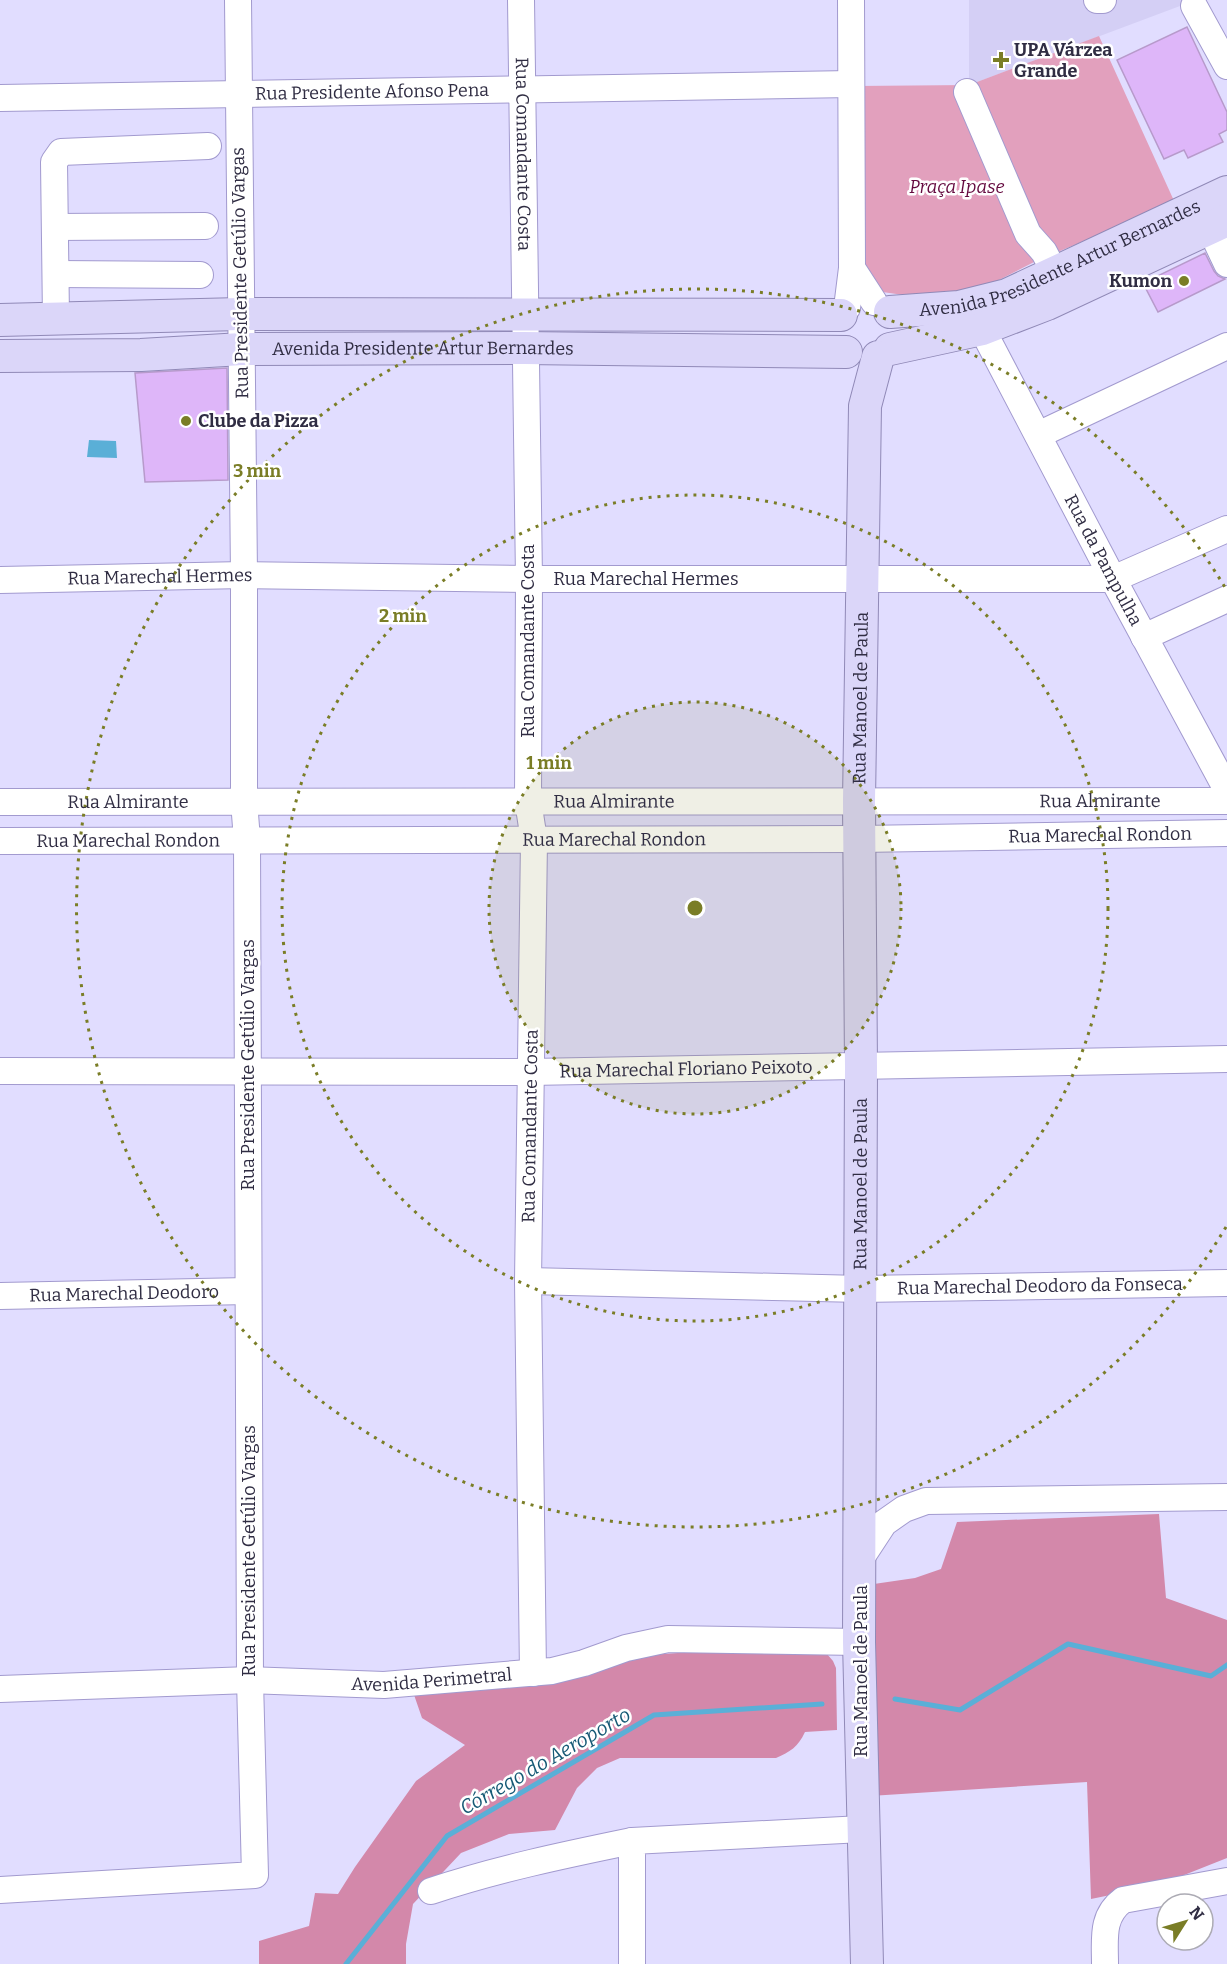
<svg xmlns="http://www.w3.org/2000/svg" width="1227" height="1964" font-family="Bitter,serif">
	<rect width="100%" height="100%" fill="#e1ddff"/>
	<!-- built -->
	<polygon fill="#d4cff5" points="969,0 1196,0 969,85"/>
	<!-- green -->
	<polygon fill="#e2a0bd" points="1099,36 1175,203 1036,261 995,282 947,295 910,296 869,290 853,279 856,86 969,85"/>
	<!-- forest -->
	<g fill="#d388aa">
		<polygon points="1159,1514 1166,1598 1227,1620 1227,1858 1159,1885 1091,1899 1087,1782 870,1796 867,1585 915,1578 941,1569 957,1522"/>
		<path d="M692,1652l135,2 6,7 3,7 1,62 -32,2c-7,15 -15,20 -29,26h-156l-23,10 -20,20 -22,42 -46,4 -48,19 -48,51 -7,40v20h-147v-23l50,-15 6,-33 23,1 17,-27 61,-86 49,-36 -43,-27 -10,-29 208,-32z"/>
	</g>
	<!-- water -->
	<polygon fill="#5aafd7" points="89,440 116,441 117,458 87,457"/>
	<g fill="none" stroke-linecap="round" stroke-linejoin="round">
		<!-- stream -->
		<g stroke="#5aafd7" stroke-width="5">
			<polyline points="895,1699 960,1710 1068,1644 1211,1676 1227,1665"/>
			<polyline points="346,1964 447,1836 654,1715 822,1704"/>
		</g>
	</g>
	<!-- building -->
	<g fill="#deb6f9" stroke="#b79acb" stroke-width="1.5">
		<polygon points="1187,27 1227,112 1227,130 1219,134 1223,142 1188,158 1184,150 1164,159 1117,60"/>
		<polygon points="1205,253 1214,271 1218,276 1225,279 1158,312 1143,283"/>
		<polygon points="227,368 228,480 145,482 135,373"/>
	</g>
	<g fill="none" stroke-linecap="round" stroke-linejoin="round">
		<defs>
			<g id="minor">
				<path id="s1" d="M521,0l8,579 -1,222 6,39 -6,441 5,392"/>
				<polyline points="1097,0 1103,0"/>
				<polyline points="1194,6 1227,66"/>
				<polyline points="967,92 1028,234 1044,252 1055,273"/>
				<path id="s2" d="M0,98l851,-14"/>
				<polyline points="55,227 205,226"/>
				<polyline points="1210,228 1227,264"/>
				<polyline points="852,268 874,302"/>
				<polyline points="56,274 200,275"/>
				<polyline points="847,308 852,268 851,0"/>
				<polyline points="56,318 54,162 61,152 208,146"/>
				<path id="s3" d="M982,329l131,250 114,211"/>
				<polyline points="1038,435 1227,346"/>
				<path id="s4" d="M0,580l244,-5 285,4h584l114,-50"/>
				<polyline points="1144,637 1227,599"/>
				<path id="s5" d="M0,802l1227,-1"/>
				<path id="s6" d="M0,841l860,-2 367,-6"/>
				<path id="s7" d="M0,1071l530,1 697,-13"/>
				<path id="s8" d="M528,1281l333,8 366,-6"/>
				<path id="s9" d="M0,1296l248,-5"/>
				<polyline points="861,1558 884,1523 904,1509 926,1501 1227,1497"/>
				<path id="s10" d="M0,1689l250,-9 134,5 168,-14 32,-8 42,-15 42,-9 191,3"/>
				<polyline points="0,1890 255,1875 250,1680 247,840 244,801 244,575 238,0"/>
				<path d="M431,1891c66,-22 133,-36 201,-50"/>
				<polyline points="632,1964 632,1841 862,1829"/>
				<path d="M1105,1964c0,-25 -4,-48 18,-64l104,-19"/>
			</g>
			<g id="major">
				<path id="s11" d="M890,312l69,-5 48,-12 220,-103"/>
				<polyline points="0,320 240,314 841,315"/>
				<polyline points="890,349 982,329 1047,304 1227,220"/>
				<path id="s12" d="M0,356l141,-1 101,-6 282,-1 322,4"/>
				<path id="s13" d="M867,1964l-8,-322 2,-575 -2,-266 6,-395 13,-49"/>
			</g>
		</defs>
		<!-- minor casing -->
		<use href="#minor" stroke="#a29acf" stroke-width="28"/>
		<!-- major casing -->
		<use href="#major" stroke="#9089b7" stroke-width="34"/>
		<!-- minor -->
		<use href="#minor" stroke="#fff" stroke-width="26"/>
		<!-- major -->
		<use href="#major" stroke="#dbd6f9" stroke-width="32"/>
	</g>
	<!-- distance rings -->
	<circle cx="695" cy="908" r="206" fill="#7a7d26" fill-opacity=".12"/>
	<g fill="none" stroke="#7a7d26" stroke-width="3" stroke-dasharray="3 6">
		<circle cx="695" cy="908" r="206"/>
		<circle cx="695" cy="908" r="413"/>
		<path d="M1226 1227A619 619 0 1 1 1226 589"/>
	</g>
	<!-- markers -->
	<g fill="#7a7d26" stroke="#fff" stroke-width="2">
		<path d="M998 51h6v6h6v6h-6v6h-6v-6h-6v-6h6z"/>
		<circle cx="1184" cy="281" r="6"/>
		<circle cx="186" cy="421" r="6"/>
	</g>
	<g text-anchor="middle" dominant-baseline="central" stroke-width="5" stroke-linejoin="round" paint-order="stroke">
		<!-- poi labels -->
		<g font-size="18" font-weight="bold" fill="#302d43" stroke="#fff" text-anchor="start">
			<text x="1014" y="50">UPA Várzea<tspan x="1014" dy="21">Grande</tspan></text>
			<text x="1172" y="281" text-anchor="end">Kumon</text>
			<text x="198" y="421">Clube da Pizza</text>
		</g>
		<!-- street labels -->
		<g font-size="18" fill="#302d43" stroke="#fff">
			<text stroke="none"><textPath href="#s2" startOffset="372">Rua Presidente Afonso Pena</textPath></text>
			<text stroke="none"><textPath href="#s1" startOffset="154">Rua Comandante Costa</textPath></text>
			<text stroke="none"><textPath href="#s11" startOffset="180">Avenida Presidente Artur Bernardes</textPath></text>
			<text transform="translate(240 273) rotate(-91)">Rua Presidente Getúlio Vargas</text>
			<text stroke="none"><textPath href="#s12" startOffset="423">Avenida Presidente Artur Bernardes</textPath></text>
			<text stroke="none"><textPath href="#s3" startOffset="261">Rua da Pampulha</textPath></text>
			<text stroke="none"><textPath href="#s4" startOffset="160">Rua Marechal Hermes</textPath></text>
			<text stroke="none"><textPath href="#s4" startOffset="646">Rua Marechal Hermes</textPath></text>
			<text transform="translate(528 641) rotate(-90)">Rua Comandante Costa</text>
			<text stroke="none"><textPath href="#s13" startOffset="1266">Rua Manoel de Paula</textPath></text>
			<text stroke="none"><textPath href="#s5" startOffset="614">Rua Almirante</textPath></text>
			<text stroke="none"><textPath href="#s5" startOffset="1100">Rua Almirante</textPath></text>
			<text stroke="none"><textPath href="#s5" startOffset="128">Rua Almirante</textPath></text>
			<text stroke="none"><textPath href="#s6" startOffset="1100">Rua Marechal Rondon</textPath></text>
			<text stroke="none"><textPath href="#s6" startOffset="614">Rua Marechal Rondon</textPath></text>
			<text stroke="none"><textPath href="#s6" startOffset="128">Rua Marechal Rondon</textPath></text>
			<text transform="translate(248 1065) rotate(-90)">Rua Presidente Getúlio Vargas</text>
			<text stroke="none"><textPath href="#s7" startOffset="686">Rua Marechal Floriano Peixoto</textPath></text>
			<text transform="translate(530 1126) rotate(-89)">Rua Comandante Costa</text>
			<text stroke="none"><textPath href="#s13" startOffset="780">Rua Manoel de Paula</textPath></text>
			<text stroke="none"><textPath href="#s8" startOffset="512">Rua Marechal Deodoro da Fonseca</textPath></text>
			<text stroke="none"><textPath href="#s9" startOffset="124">Rua Marechal Deodoro</textPath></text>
			<text transform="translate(249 1551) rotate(-90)">Rua Presidente Getúlio Vargas</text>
			<text transform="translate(861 1671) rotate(-90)">Rua Manoel de Paula</text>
			<text stroke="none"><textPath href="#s10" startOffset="432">Avenida Perimetral</textPath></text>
		</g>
		<!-- park labels -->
		<g font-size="18" font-style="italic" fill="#64093f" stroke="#fff">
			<text x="957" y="187">Praça Ipase</text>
		</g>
		<!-- water labels -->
		<g font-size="20" font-style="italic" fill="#165975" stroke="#fff">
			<text transform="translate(545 1761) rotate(-30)">Córrego do Aeroporto</text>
		</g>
	</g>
	<circle cx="695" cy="908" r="9" fill="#7a7d26" stroke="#fff" stroke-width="3"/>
	<g font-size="18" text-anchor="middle" font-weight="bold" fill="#7a7d26" stroke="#fff" stroke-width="5" stroke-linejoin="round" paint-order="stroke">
		<text x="257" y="477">3 min</text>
		<text x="403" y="622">2 min</text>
		<text x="549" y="769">1 min</text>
	</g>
	<!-- north arrow -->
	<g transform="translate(1185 1922) rotate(53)"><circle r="28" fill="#ffffff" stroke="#acabb4" stroke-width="1.5"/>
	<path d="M0-4.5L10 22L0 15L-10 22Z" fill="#7a7d26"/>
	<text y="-9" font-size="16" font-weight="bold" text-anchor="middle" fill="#302d43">N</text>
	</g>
</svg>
